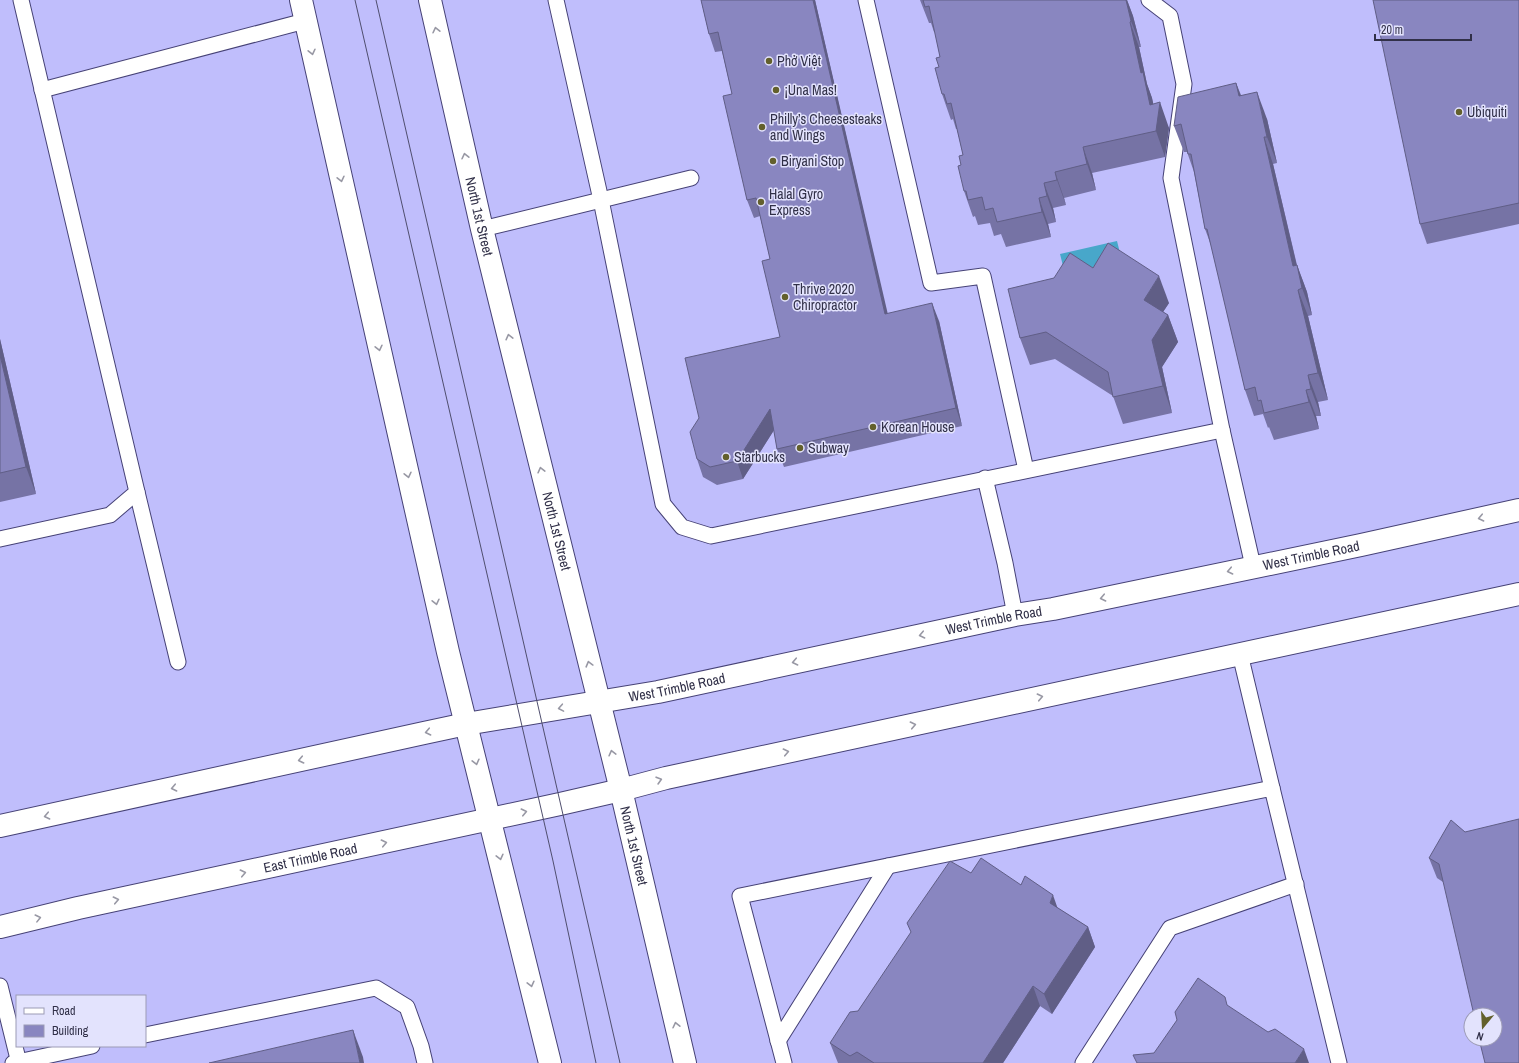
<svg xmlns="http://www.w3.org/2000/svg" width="1519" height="1063" font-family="'Archivo Narrow',sans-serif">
	<rect width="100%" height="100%" fill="#c0befc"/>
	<!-- water -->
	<polygon fill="#48a7ca" points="1117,241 1122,261 1065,274 1060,254"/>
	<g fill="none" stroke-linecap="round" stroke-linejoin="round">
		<defs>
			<g id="lane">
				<polyline points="556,0 601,200 663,504 682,527 711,536 1222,430 1171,178 1184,84 1170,16 1149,0"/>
				<polyline points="866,0 931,283 983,276 1026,470"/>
				<polyline points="42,90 305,21"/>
				<polyline points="482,229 691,178"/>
				<polyline points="1222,430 1253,566"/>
				<polyline points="985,478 1005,563 1015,615"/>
				<polyline points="137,492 178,662"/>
				<polyline points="0,539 110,515 137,492 21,0"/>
				<polyline points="1240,654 1272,788"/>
				<polyline points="0,986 19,1063"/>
				<polyline points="145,1035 376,988 407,1007 421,1046 425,1063"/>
				<polyline points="778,1041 888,866"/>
				<polyline points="13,1063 92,1046"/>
				<polyline points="784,1063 740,896 1272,788 1339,1063"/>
				<polyline points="1083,1063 1170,928 1296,884"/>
			</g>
			<g id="primary">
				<polyline points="301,0 448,652 550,1063"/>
				<path id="s1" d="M430,0l52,229 139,561 64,273"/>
				<path id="s2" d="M0,826l424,-93 42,-9 192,-32 357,-77 38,-6 308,-64 158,-35"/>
				<path id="s3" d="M0,927l78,-19 482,-104 61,-14 45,-12 853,-184"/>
			</g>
		</defs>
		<!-- lane casing -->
		<use href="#lane" stroke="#464276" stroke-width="17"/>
		<!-- primary casing -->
		<use href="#primary" stroke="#464276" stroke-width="24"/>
		<!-- lane -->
		<use href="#lane" stroke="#fff" stroke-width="15"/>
		<!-- primary -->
		<use href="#primary" stroke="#fff" stroke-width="22"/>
		<!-- tram -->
		<g stroke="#4f4e6e" stroke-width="1">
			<polyline points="355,0 553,861 596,1063"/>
			<polyline points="376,0 620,1063"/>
		</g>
	</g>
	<!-- wall -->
	<g fill="#7673a5">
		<polygon points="701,0 815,0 887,314 939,321 962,426 784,467 777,449 774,430 743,479 717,485 703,477 697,459 780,337 770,259 760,216 754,218 747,200 732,94 722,51 715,52 709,34"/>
		<polygon points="920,0 1127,0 1133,16 1141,47 1139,47 1147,84 1152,98 1153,104 1169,128 1165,157 1092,173 1096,190 1064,198 1066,205 1053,208 1056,222 1048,224 1051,237 1006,247 1001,234 994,236 990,223 978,225 975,216 973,217 964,191 961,165 963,155 957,129 956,129 953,119 951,120 942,94 939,67 940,57 935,32 934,32 931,23 929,23"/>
		<polygon points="1519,0 1519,224 1427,244 1420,224"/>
		<polygon points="1236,83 1241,95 1267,119 1277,163 1273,164 1297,265 1307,292 1312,315 1308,316 1328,400 1318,402 1321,416 1316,416 1319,429 1274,440 1269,427 1268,428 1263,414 1254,416 1245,390 1212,248 1205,229 1194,172 1187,152 1184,152 1174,126"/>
		<polygon points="1093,268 1169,303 1163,312 1168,315 1178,342 1162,367 1172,413 1123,424 1113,396 1055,359 1030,365 1020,338 1054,278"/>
		<polygon points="0,339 36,494 0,502"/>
		<polygon points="1465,832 1443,882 1437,878 1429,858"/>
		<polygon points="971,873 1021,885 1088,927 1095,947 1052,1014 1040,1006 1003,1063 838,1063 830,1043 858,1011"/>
	</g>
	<!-- shaded-wall -->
	<g fill="#605e86">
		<polygon points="813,0 815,0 892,332 885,314"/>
		<polygon points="1126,0 1127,0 1133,16 1141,47 1131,21"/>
		<polygon points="1130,22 1139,47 1147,84 1152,98 1157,120 1160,102 1169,128 1165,157 1156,131 1150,105 1141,73"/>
		<polygon points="1236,83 1246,110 1239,96"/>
		<polygon points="1257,92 1267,119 1277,163 1267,137"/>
		<polygon points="1264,137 1273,164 1302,288 1293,266"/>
		<polygon points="1083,147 1092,173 1096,190 1087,164"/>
		<polygon points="1055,172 1064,198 1066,205 1057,180"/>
		<polygon points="1044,183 1053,208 1056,222 1047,196"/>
		<polygon points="1039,198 1048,224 1051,237 1042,212"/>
		<polygon points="1297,265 1307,292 1312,315 1302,288"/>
		<polygon points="1159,276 1169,303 1153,327 1144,300"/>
		<polygon points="1298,290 1308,316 1328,400 1318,373"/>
		<polygon points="932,303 939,321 962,426 956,408"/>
		<polygon points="1168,315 1178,342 1162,367 1172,413 1163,386 1152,340"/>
		<polygon points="0,339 36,494 26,467 0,355"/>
		<polygon points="1308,375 1318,402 1321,416 1311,389"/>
		<polygon points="1306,390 1316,416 1319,429 1309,402"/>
		<polygon points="770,409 776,427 743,479 737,461"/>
		<polygon points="1053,895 1060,915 1050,903"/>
		<polygon points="1088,927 1095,947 1052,1014 1044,994"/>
		<polygon points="1033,986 1040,1006 1003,1063 983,1063"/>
		<polygon points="353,1030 363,1057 364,1063 360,1063"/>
		<polygon points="1304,1049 1309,1063 1295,1063"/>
	</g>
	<!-- building -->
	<g fill="#8986c0" stroke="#605e86">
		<polygon points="701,0 813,0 885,314 932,303 956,408 777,449 770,409 737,461 710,467 697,459 690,432 699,418 685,358 780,337 762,261 770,259 756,198 747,200 723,96 732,94 718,32 709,34"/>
		<polygon points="923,0 1126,0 1131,21 1130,22 1141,73 1143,72 1150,105 1160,102 1156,131 1083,147 1087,164 1055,172 1057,180 1044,183 1047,196 1039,198 1042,212 997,222 993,208 985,210 982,197 968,200 966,191 964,191 958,166 961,165 959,156 963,155 951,103 947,104 944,94 942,94 935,68 939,67 936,58 940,57 929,6 925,7"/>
		<polygon points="1373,0 1519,0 1519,203 1420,224"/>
		<polygon points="1236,83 1239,96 1257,92 1267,137 1264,137 1293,266 1297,265 1302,288 1298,290 1318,373 1308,375 1311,389 1306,390 1309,402 1264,413 1261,400 1258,401 1255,387 1245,390 1207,229 1205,229 1191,154 1188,154 1181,124 1174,126 1178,97"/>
		<polygon points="1108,243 1159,276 1144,300 1168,315 1152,340 1163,386 1113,397 1108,372 1046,332 1020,338 1008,289 1054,278 1070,253 1093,268"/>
		<polygon points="0,355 26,467 0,473"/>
		<polygon points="1519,819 1519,1063 1485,1063 1479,1039 1495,1039 1495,1015 1474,1015 1439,864 1429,858 1451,820 1465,832"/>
		<polygon points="981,858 1021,885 1025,876 1053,895 1050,903 1088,927 1044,994 1033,986 983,1063 874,1063 857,1052 850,1056 830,1043 850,1012 858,1011 911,932 907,923 950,861 971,873"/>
		<polygon points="1198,978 1225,997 1227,1005 1268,1032 1275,1029 1304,1049 1295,1063 1137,1063 1133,1055 1154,1053 1177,1020 1175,1012"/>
		<polygon points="353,1030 360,1063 209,1063"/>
	</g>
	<!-- one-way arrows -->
	<defs><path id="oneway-chevron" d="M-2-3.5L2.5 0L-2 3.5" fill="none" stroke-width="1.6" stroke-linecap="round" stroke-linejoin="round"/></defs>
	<g stroke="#9898a4">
		<use href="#oneway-chevron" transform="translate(436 30) rotate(-103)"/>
		<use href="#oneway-chevron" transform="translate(312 52) rotate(77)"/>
		<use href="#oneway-chevron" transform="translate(465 156) rotate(-103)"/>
		<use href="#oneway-chevron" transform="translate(341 179) rotate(77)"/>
		<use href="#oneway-chevron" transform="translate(509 337) rotate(-104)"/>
		<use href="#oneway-chevron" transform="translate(379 348) rotate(77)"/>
		<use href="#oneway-chevron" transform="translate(541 470) rotate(-104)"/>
		<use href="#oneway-chevron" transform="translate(408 475) rotate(77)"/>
		<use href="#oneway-chevron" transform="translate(1481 518) rotate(168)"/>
		<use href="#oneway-chevron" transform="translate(1230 571) rotate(168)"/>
		<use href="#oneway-chevron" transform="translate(1103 598) rotate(168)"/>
		<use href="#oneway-chevron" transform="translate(436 602) rotate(77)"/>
		<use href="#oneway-chevron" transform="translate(922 635) rotate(168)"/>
		<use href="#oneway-chevron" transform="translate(795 662) rotate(168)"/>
		<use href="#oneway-chevron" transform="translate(589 664) rotate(-105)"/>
		<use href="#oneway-chevron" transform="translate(1040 697) rotate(-12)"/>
		<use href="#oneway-chevron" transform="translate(561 708) rotate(170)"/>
		<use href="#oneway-chevron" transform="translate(913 725) rotate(-12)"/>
		<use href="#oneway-chevron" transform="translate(428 732) rotate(168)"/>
		<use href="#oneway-chevron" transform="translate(786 752) rotate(-12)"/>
		<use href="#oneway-chevron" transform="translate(612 753) rotate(-104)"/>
		<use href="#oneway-chevron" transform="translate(301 760) rotate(168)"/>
		<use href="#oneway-chevron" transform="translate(476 762) rotate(76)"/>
		<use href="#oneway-chevron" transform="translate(659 780) rotate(-16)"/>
		<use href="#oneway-chevron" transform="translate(174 788) rotate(168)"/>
		<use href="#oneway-chevron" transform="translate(524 812) rotate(-13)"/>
		<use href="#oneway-chevron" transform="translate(47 816) rotate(168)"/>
		<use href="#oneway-chevron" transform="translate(384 843) rotate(-12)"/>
		<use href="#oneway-chevron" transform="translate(500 857) rotate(76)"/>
		<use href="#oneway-chevron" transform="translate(243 873) rotate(-12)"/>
		<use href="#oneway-chevron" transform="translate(116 900) rotate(-12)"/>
		<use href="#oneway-chevron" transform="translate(38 918) rotate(-14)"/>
		<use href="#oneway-chevron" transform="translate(531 984) rotate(76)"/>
		<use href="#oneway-chevron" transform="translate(676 1025) rotate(-103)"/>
	</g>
	<!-- markers -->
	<g fill="#63602c" stroke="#e3e3fd" stroke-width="1.5">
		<circle cx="769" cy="61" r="4"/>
		<circle cx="776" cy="90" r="4"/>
		<circle cx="1459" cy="112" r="4"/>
		<circle cx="762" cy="127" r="4"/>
		<circle cx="773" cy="161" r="4"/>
		<circle cx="761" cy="202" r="4"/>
		<circle cx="785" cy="297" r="4"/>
		<circle cx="873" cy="427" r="4"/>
		<circle cx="800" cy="448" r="4"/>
		<circle cx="726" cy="457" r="4"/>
	</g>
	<g text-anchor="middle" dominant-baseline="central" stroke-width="3" stroke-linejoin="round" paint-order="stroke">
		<!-- poi labels -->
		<g font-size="14" fill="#313048" stroke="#e3e3fd" text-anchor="start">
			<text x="777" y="61">Phở Việt</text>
			<text x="784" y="90">¡Una Mas!</text>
			<text x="1467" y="112">Ubiquiti</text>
			<text x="770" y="119">Philly’s Cheesesteaks<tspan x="770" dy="16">and Wings</tspan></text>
			<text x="781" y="161">Biryani Stop</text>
			<text x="769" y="194">Halal Gyro<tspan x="769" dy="16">Express</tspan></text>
			<text x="793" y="289">Thrive 2020<tspan x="793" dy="16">Chiropractor</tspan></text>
			<text x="881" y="427">Korean House</text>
			<text x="808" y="448">Subway</text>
			<text x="734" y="457">Starbucks</text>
		</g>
		<!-- street labels -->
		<g font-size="14" fill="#313048" stroke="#e3e3fd">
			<text stroke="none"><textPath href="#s1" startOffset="222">North 1st Street</textPath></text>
			<text stroke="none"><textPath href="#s1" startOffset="546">North 1st Street</textPath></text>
			<text stroke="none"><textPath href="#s2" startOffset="1339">West Trimble Road</textPath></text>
			<text stroke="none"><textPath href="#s2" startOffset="1015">West Trimble Road</textPath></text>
			<text stroke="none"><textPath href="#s2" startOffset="691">West Trimble Road</textPath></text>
			<text stroke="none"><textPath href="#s1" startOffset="870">North 1st Street</textPath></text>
			<text stroke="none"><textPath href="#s3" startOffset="318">East Trimble Road</textPath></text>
		</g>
	</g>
	<!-- legend -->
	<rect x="16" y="995" width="130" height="52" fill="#e3e3fd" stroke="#9c9bb5"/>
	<rect x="24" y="1008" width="20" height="6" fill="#ffffff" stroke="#9c9bb5"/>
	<text x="52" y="1015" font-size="12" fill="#313048">Road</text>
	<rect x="24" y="1025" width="20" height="12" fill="#8986c0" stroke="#9c9bb5"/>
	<text x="52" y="1035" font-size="12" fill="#313048">Building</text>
	<!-- north arrow -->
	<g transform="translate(1483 1027) rotate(198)"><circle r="19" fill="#e3e3fd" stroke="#9c9bb5"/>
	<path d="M0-3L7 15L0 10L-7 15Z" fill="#63602c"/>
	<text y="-6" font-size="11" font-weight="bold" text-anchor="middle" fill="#313048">N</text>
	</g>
	<!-- scale -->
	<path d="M1375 34v6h96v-6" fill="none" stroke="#313048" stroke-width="2"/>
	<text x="1381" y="34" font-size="12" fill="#313048" stroke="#e3e3fd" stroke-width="3" paint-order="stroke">20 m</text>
</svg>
